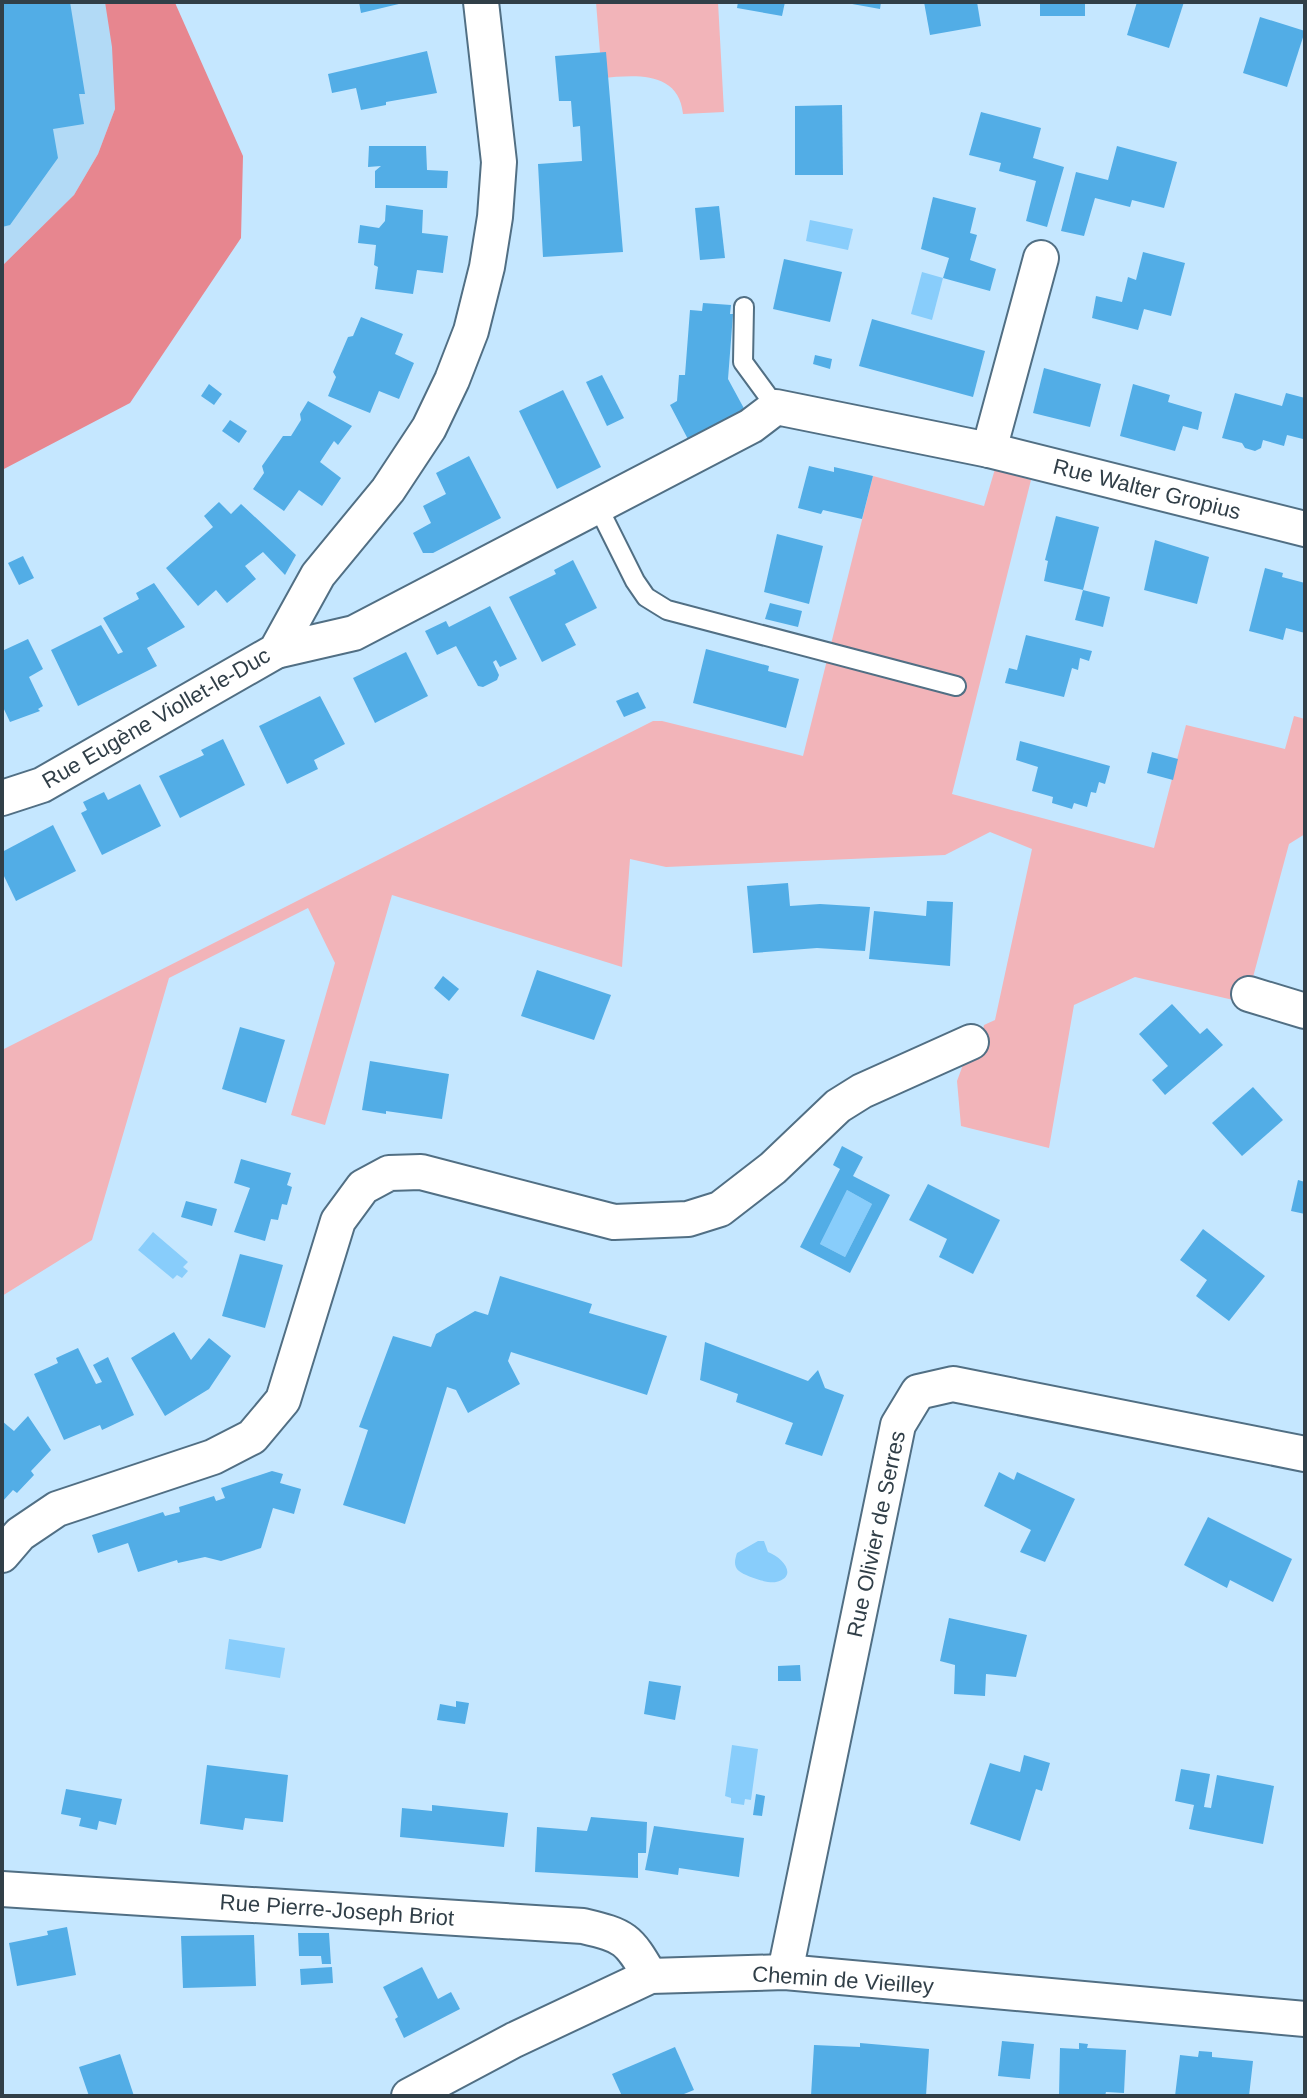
<svg xmlns="http://www.w3.org/2000/svg" width="1307" height="2098" font-family="Helvetica,sans-serif">
	<rect width="100%" height="100%" fill="#c5e7ff"/>
	<!-- built -->
	<polygon fill="#b2daf6" points="2,2 113,2 115,109 98,154 74,195 2,266"/>
	<!-- green -->
	<g fill="#f2b4b9">
		<path d="M596,2h122l6,110 -41,2c-4,-44 -49,-39 -81,-36z"/>
		<polygon points="995,469 1031,480 952,794 1154,848 1186,725 1285,749 1294,716 1305,719 1305,834 1289,844 1246,1003 1135,977 1074,1005 1049,1148 961,1126 957,1081 964,1062 979,1049 984,1025 995,1020 1032,849 990,832 945,855 666,867 630,859 622,967 392,895 325,1125 291,1115 335,963 308,908 169,978 92,1240 2,1296 2,1050 653,721 662,721 803,756 873,476 984,506"/>
	</g>
	<!-- forest -->
	<polygon fill="#e7868f" points="105,2 175,2 176,5 243,156 241,238 130,403 2,470 2,266 74,195 98,154 115,109 112,47"/>
	<!-- water -->
	<g fill="#88cdfb">
		<polygon points="810,220 853,229 848,250 806,241"/>
		<polygon points="922,272 943,278 932,320 911,314"/>
		<polygon points="847,1190 872,1204 845,1257 820,1244"/>
		<polygon points="153,1232 188,1262 183,1267 188,1271 182,1278 177,1275 173,1279 138,1250"/>
		<path d="M758,1541h6l4,11c16,6 30,25 8,30 -8,2 -31,-6 -37,-11 -6,-5 -4,-12 -2,-18z"/>
		<polygon points="229,1639 285,1648 280,1678 225,1669"/>
		<polygon points="732,1745 758,1749 751,1800 745,1799 744,1805 731,1803 731,1798 725,1796"/>
	</g>
	<!-- building -->
	<g fill="#52ade6" fill-rule="evenodd">
		<polygon points="2,2 70,2 85,94 79,94 84,124 53,129 58,158 10,225 2,227"/>
		<polygon points="359,2 403,2 403,3 361,13"/>
		<polygon points="738,2 785,2 782,16 737,8"/>
		<polygon points="841,2 881,2 880,9"/>
		<polygon points="924,2 977,2 981,26 930,35"/>
		<rect x="1040" y="2" width="45" height="14"/>
		<polygon points="1137,2 1184,2 1169,48 1127,35"/>
		<polygon points="1260,17 1305,31 1287,87 1243,73"/>
		<polygon points="427,51 437,93 386,102 386,105 361,110 356,88 332,93 328,74"/>
		<polygon points="606,52 623,252 543,257 538,164 582,161 580,126 573,127 571,101 559,101 555,56"/>
		<polygon points="842,105 843,175 795,175 795,106"/>
		<polygon points="981,112 1041,128 1033,158 1064,167 1047,227 1026,221 1036,181 999,171 1001,163 969,155"/>
		<polygon points="369,146 426,146 427,170 448,171 447,188 375,188 375,171 381,166 368,167"/>
		<polygon points="1117,146 1177,162 1164,208 1132,200 1130,207 1095,198 1084,236 1061,231 1076,172 1108,180"/>
		<polygon points="933,197 976,208 970,233 977,235 970,260 996,269 990,291 943,278 949,258 921,249"/>
		<polygon points="386,205 423,210 422,233 448,236 443,273 417,270 413,294 375,289 378,267 374,265 376,245 358,243 360,225 379,228 385,221"/>
		<polygon points="719,206 725,258 700,260 695,208"/>
		<polygon points="1143,252 1185,263 1171,316 1144,309 1138,330 1092,318 1096,296 1122,302 1128,277 1136,280"/>
		<polygon points="784,259 842,272 830,322 773,309"/>
		<polygon points="703,303 731,305 730,314 733,314 728,379 747,414 690,443 670,405 677,401 679,375 685,375 690,310 702,311"/>
		<polygon points="361,317 403,334 395,354 414,363 399,399 379,391 370,413 328,396 336,377 333,372 348,337 353,336"/>
		<polygon points="872,319 985,351 973,397 859,366"/>
		<polygon points="815,355 832,359 830,369 813,364"/>
		<polygon points="1044,368 1101,384 1090,427 1033,413"/>
		<polygon points="602,375 624,418 607,426 586,382"/>
		<polygon points="209,384 222,394 214,405 201,396"/>
		<polygon points="1133,384 1170,395 1168,402 1202,412 1198,430 1183,426 1175,451 1120,436"/>
		<polygon points="563,390 601,467 557,489 519,411"/>
		<polygon points="1235,393 1282,406 1286,393 1305,398 1303,439 1287,435 1284,446 1263,440 1261,448 1255,451 1245,448 1242,443 1222,438"/>
		<polygon points="308,401 352,426 338,445 334,441 320,462 341,478 322,506 299,490 284,511 253,489 264,473 262,466 283,436 291,436 301,420 300,414"/>
		<polygon points="230,420 247,431 239,443 222,431"/>
		<polygon points="469,456 501,518 433,553 423,553 413,533 431,523 423,506 446,494 436,473"/>
		<polygon points="809,466 834,472 834,467 873,476 862,519 823,510 821,514 798,508"/>
		<polygon points="219,502 231,514 241,504 296,555 285,575 263,552 245,566 256,579 227,603 216,590 198,606 166,568 213,527 204,516"/>
		<polygon points="1056,516 1099,527 1083,590 1044,581 1048,561 1045,560"/>
		<polygon points="777,534 823,546 809,604 764,592"/>
		<polygon points="1155,540 1209,557 1197,604 1144,590"/>
		<polygon points="23,556 34,578 19,585 8,563"/>
		<polygon points="573,560 597,608 565,624 576,645 542,662 509,597 556,574 554,570"/>
		<polygon points="1265,568 1283,573 1282,577 1305,583 1305,633 1286,628 1283,640 1249,631"/>
		<polygon points="154,583 185,627 147,648 157,666 78,706 51,650 101,625 118,654 123,652 103,618 139,599 136,593"/>
		<polygon points="1083,590 1110,597 1103,627 1075,620"/>
		<polygon points="770,603 802,611 798,627 765,619"/>
		<polygon points="490,606 517,659 500,667 496,660 493,662 499,675 497,680 483,687 478,686 456,646 437,655 425,631 446,621 449,627"/>
		<polygon points="1026,635 1092,651 1089,661 1080,658 1078,670 1072,668 1064,697 1005,683 1009,668 1017,670"/>
		<polygon points="28,639 43,669 29,677 43,706 38,709 40,711 10,722 2,705 2,651"/>
		<polygon points="706,649 769,666 768,671 799,679 786,728 693,703"/>
		<polygon points="406,652 428,696 375,723 353,678"/>
		<polygon points="638,692 646,708 624,717 616,701"/>
		<polygon points="320,696 345,744 314,760 318,769 287,784 259,726"/>
		<polygon points="223,739 245,785 180,818 159,776 204,755 201,750"/>
		<polygon points="1020,741 1110,766 1105,784 1099,782 1096,793 1091,792 1087,807 1074,803 1072,809 1052,803 1053,797 1032,791 1038,767 1016,760"/>
		<polygon points="1152,752 1178,759 1173,780 1147,773"/>
		<polygon points="140,784 161,826 102,855 81,813 87,810 83,802 104,792 108,800"/>
		<polygon points="53,825 76,871 16,901 2,872 2,852"/>
		<polygon points="788,883 790,906 820,904 870,907 865,951 817,948 753,953 747,886"/>
		<polygon points="927,901 953,902 950,966 869,959 874,911 926,916"/>
		<polygon points="537,970 611,995 594,1040 521,1016"/>
		<polygon points="443,976 459,989 449,1001 434,988"/>
		<polygon points="1172,1004 1200,1034 1207,1028 1223,1045 1165,1095 1152,1080 1168,1066 1139,1034"/>
		<polygon points="240,1027 285,1040 266,1103 222,1089"/>
		<polygon points="370,1061 449,1074 442,1119 386,1111 386,1114 362,1110"/>
		<polygon points="1253,1087 1283,1120 1242,1156 1212,1123"/>
		<path d="M842,1146l21,11 -10,19 37,19 -40,78 -50,-26 40,-78 -7,-4zM847,1190l25,14 -27,53 -25,-13z"/>
		<polygon points="241,1159 291,1173 287,1185 292,1187 287,1205 282,1204 278,1220 271,1219 265,1241 234,1232 250,1188 234,1183"/>
		<polygon points="1298,1180 1305,1182 1305,1214 1291,1211"/>
		<polygon points="928,1184 1000,1220 973,1274 939,1257 947,1239 909,1220"/>
		<polygon points="186,1201 217,1209 212,1226 181,1217"/>
		<polygon points="1203,1229 1265,1276 1229,1321 1196,1296 1207,1280 1180,1260"/>
		<polygon points="240,1254 283,1265 265,1328 222,1316"/>
		<polygon points="500,1276 592,1304 589,1313 667,1336 647,1395 511,1352 508,1361 520,1384 468,1413 456,1390 447,1387 405,1524 343,1505 368,1430 359,1427 393,1336 431,1347 436,1334 475,1311 488,1315"/>
		<polygon points="174,1332 191,1360 209,1338 231,1356 209,1389 165,1416 131,1358"/>
		<polygon points="705,1342 808,1381 818,1370 825,1388 844,1395 822,1456 785,1444 793,1423 736,1402 738,1394 700,1380"/>
		<polygon points="78,1348 96,1384 102,1382 93,1365 108,1357 134,1415 102,1430 100,1425 64,1440 34,1374 58,1363 56,1358"/>
		<polygon points="28,1416 51,1450 31,1471 34,1475 17,1493 13,1490 2,1502 2,1421 14,1431"/>
		<polygon points="272,1471 283,1474 280,1483 301,1489 294,1514 273,1508 261,1548 221,1561 205,1557 178,1563 177,1560 138,1572 128,1543 98,1553 92,1535 163,1512 165,1516 180,1512 179,1507 214,1496 216,1501 225,1498 221,1488"/>
		<polygon points="999,1472 1014,1480 1017,1472 1075,1499 1045,1562 1020,1552 1031,1530 984,1506"/>
		<polygon points="1208,1517 1292,1559 1273,1602 1230,1580 1227,1588 1184,1565"/>
		<polygon points="949,1618 1027,1635 1016,1677 986,1674 985,1696 954,1694 955,1665 940,1661"/>
		<polygon points="800,1665 801,1681 778,1681 778,1666"/>
		<polygon points="649,1681 681,1686 675,1720 644,1714"/>
		<polygon points="456,1701 469,1703 465,1724 437,1720 440,1704 456,1707"/>
		<polygon points="1024,1755 1050,1763 1042,1791 1036,1789 1020,1841 970,1824 990,1763 1020,1772"/>
		<polygon points="207,1765 288,1775 283,1822 245,1818 243,1830 200,1824"/>
		<polygon points="1181,1769 1210,1774 1204,1807 1211,1808 1217,1775 1274,1786 1263,1844 1189,1829 1194,1805 1175,1801"/>
		<polygon points="66,1789 122,1799 116,1825 99,1821 97,1830 79,1826 81,1818 61,1814"/>
		<polygon points="756,1794 765,1796 762,1816 753,1815"/>
		<polygon points="432,1805 508,1813 504,1847 400,1837 402,1808 432,1811"/>
		<polygon points="591,1817 647,1822 646,1853 638,1853 638,1878 535,1872 537,1827 587,1831"/>
		<polygon points="654,1826 744,1838 739,1877 679,1868 678,1875 645,1870"/>
		<polygon points="67,1927 76,1975 17,1986 9,1943 48,1935 47,1931"/>
		<polygon points="298,1933 329,1933 331,1964 322,1964 321,1956 299,1956"/>
		<polygon points="254,1935 256,1986 183,1988 181,1936"/>
		<polygon points="332,1967 333,1983 301,1985 300,1969"/>
		<polygon points="422,1967 438,1999 451,1992 460,2009 404,2038 395,2019 398,2017 383,1987"/>
		<polygon points="1002,2041 1034,2044 1030,2079 998,2076"/>
		<polygon points="860,2043 929,2049 926,2096 811,2096 814,2045 860,2047"/>
		<polygon points="1079,2043 1088,2044 1087,2048 1126,2050 1124,2093 1106,2092 1105,2096 1059,2096 1060,2048 1079,2049"/>
		<polygon points="675,2047 694,2090 679,2096 622,2096 612,2074"/>
		<polygon points="1199,2051 1212,2052 1212,2057 1253,2061 1249,2096 1175,2096 1180,2055 1198,2057"/>
		<polygon points="120,2054 134,2096 89,2096 79,2067"/>
	</g>
	<g fill="none" stroke-linecap="round" stroke-linejoin="round">
		<defs>
			<g id="lane">
				<polyline points="744,307 743,362 776,407"/>
				<polyline points="597,505 635,581 646,597 667,610 956,686"/>
			</g>
			<g id="street">
				<polyline points="989,450 1041,258"/>
				<polyline points="276,651 354,633 751,426 776,407 989,450 1305,529"/>
				<polyline points="2,798 42,785 276,651 318,575 388,490 429,428 452,380 471,331 487,267 495,217 499,162 481,2"/>
				<polyline points="1249,994 1305,1011"/>
				<polyline points="2,1555 20,1534 57,1509 213,1457 252,1437 283,1400 338,1221 363,1187 389,1173 421,1172 614,1222 688,1219 720,1209 773,1168 838,1106 862,1091 971,1042"/>
				<path d="M2,1889l581,37c42,10 45,12 67,50"/>
				<polyline points="785,1972 898,1425 918,1392 953,1384 1305,1454"/>
				<polyline points="409,2096 514,2040 650,1976 785,1972 1305,2019"/>
			</g>
		</defs>
		<!-- lane casing -->
		<use href="#lane" stroke="#516f84" stroke-width="22"/>
		<!-- street casing -->
		<use href="#street" stroke="#516f84" stroke-width="38"/>
		<!-- lane -->
		<use href="#lane" stroke="#fff" stroke-width="18"/>
		<!-- street -->
		<use href="#street" stroke="#fff" stroke-width="34"/>
	</g>
	<g text-anchor="middle" dominant-baseline="central" stroke-width="8" stroke-linejoin="round" paint-order="stroke">
		<!-- street labels -->
		<g font-size="22" fill="#313f48" stroke="#fff">
			<text transform="translate(1147 489) rotate(14)">Rue Walter Gropius</text>
			<text transform="translate(156 718) rotate(-30)">Rue Eugène Viollet-le-Duc</text>
			<text transform="translate(876 1534) rotate(-78)">Rue Olivier de Serres</text>
			<text transform="translate(337 1910) rotate(4)">Rue Pierre-Joseph Briot</text>
			<text transform="translate(843 1980) rotate(4)">Chemin de Vieilley</text>
		</g>
	</g>
	<!-- border -->
	<rect width="1307" height="2098" fill="none" stroke="#313f48" stroke-width="8"/>
</svg>
